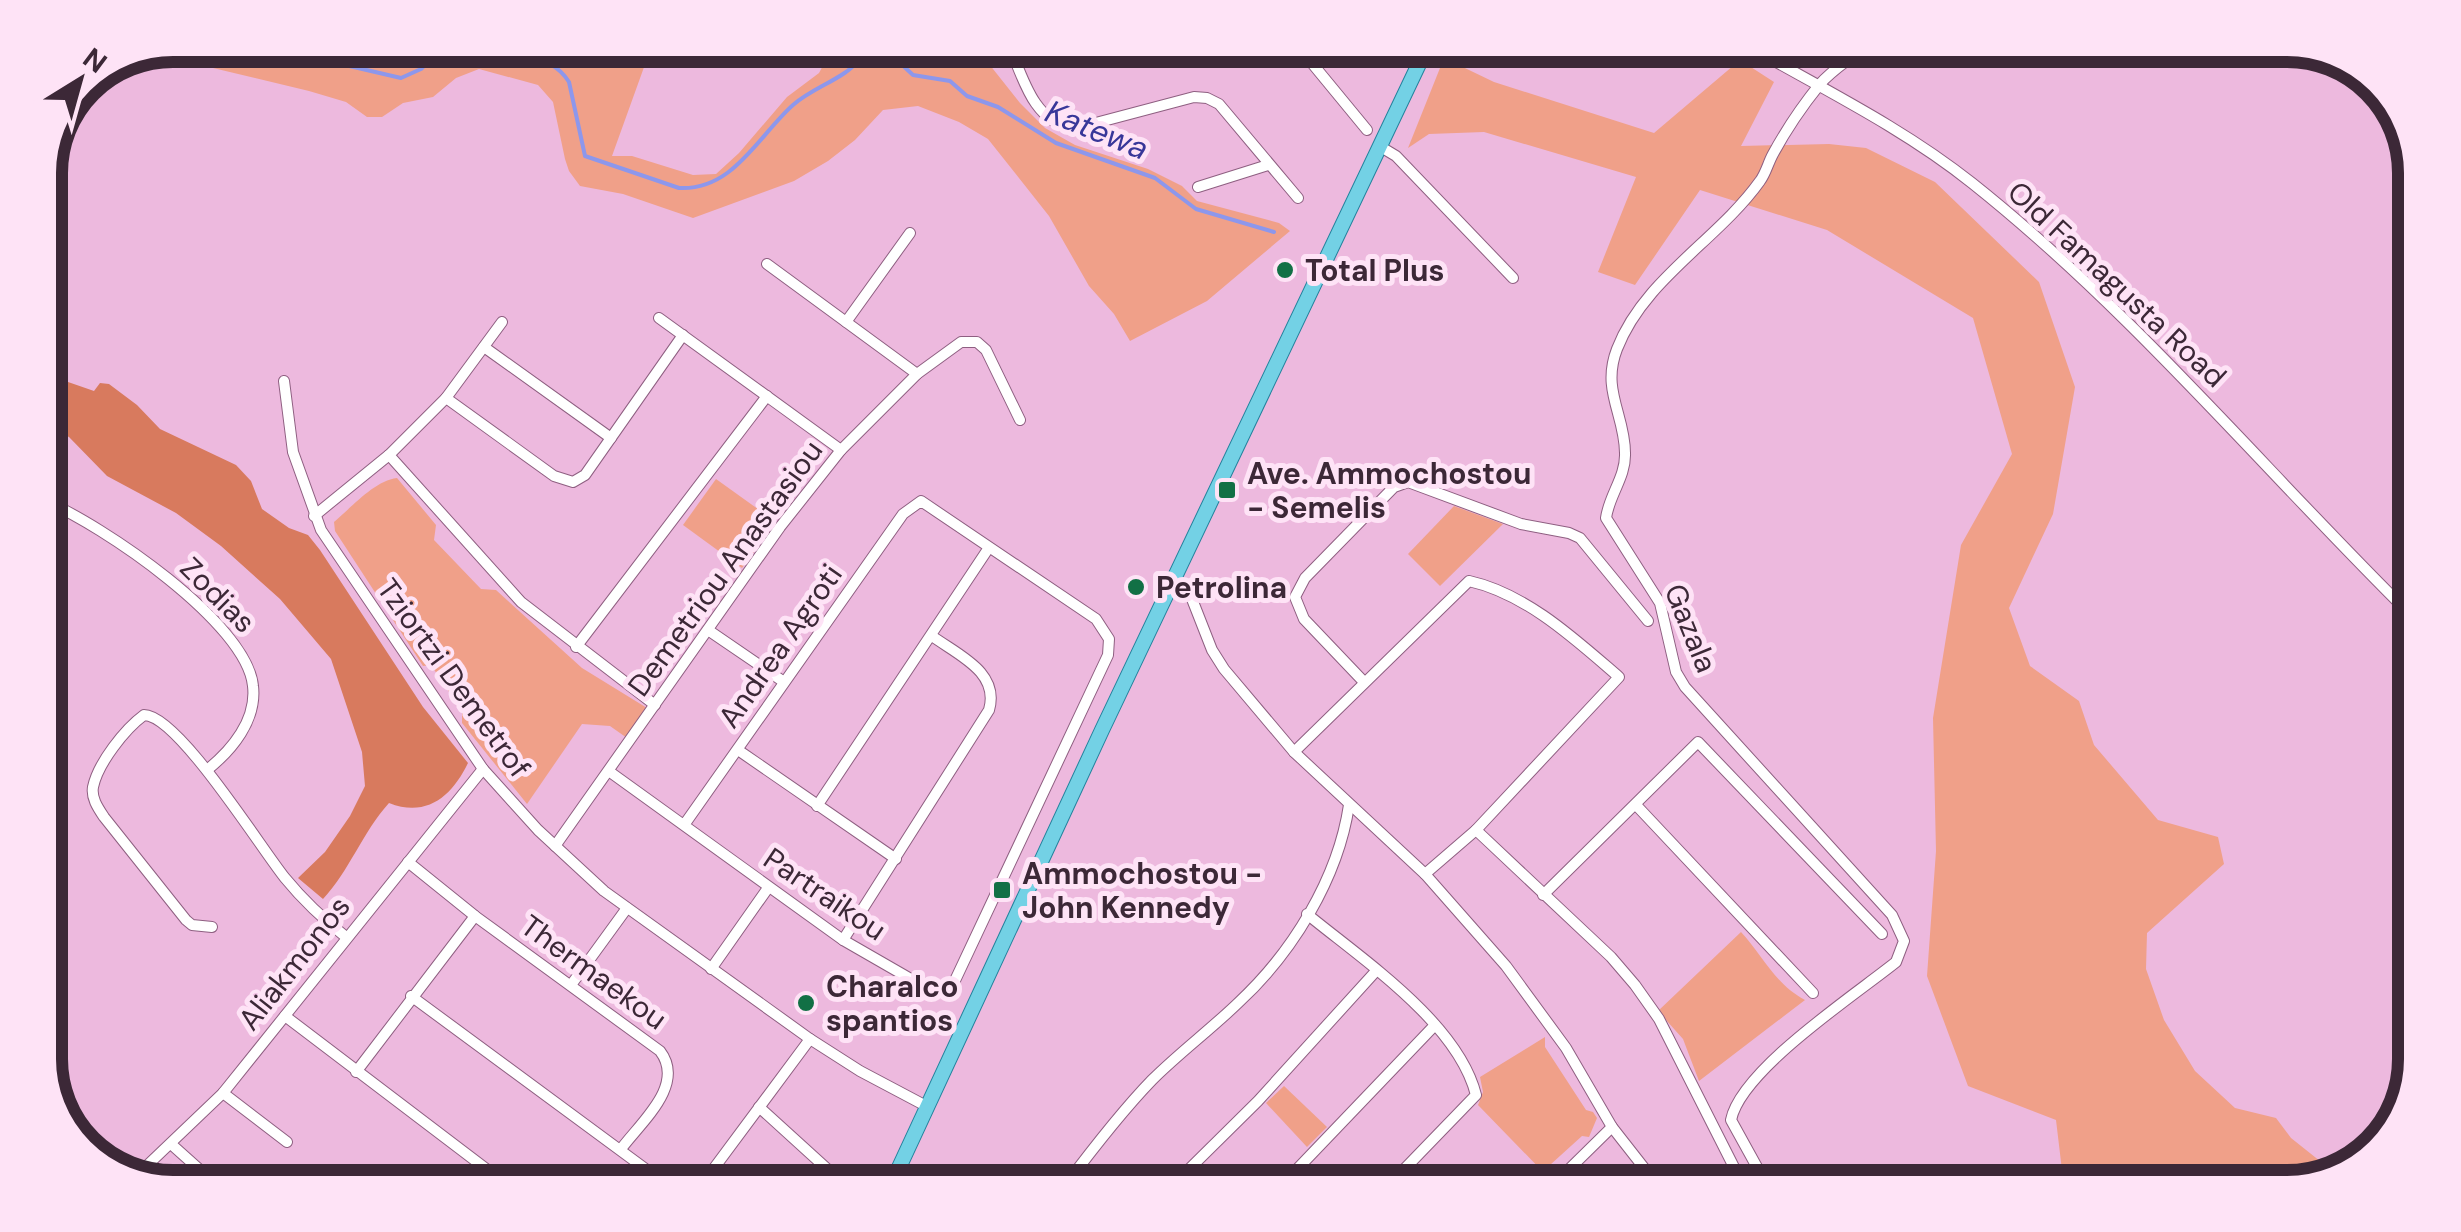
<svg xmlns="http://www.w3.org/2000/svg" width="2461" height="1232" font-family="'DM Sans',sans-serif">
	<rect width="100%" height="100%" fill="#edb9de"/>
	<!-- green -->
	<g fill="#f0a089">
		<path d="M173,45h187c16,10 36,11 51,0h241l-40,111h20l61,19 23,-1 23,-21 48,-56 32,-24 15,-28h140l46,58 25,25 30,17 73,24 34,17 15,15 82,22 11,8 -83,70 -77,40 -16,-27 -25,-28 -40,-70 -61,-77 -29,-17 -41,-16 -35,4 -28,30 -27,21 -34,20 -101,37 -70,-24 -43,-8 -11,-15 -4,-12 -12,-57 -15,-17 -59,-16 -23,9 -23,19 -30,6 -21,14h-15l-21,-15 -37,-11 -117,-28 -47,-7z"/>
		<polygon points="1444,58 1494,82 1654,133 1740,60 1774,82 1741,146 1829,144 1866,148 1935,182 2039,282 2075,387 2053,514 2009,608 2030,666 2079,701 2094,745 2158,820 2218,837 2224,864 2147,933 2146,969 2164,1020 2195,1071 2235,1108 2276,1118 2291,1138 2335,1173 2288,1187 2064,1187 2056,1120 1968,1086 1927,976 1936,851 1933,718 1961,545 2012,454 1973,318 1827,230 1700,190 1635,285 1598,272 1636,177 1484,132 1429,134 1408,148"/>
		<path d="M397,478l39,47 -2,15 47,49 15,1 86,78 65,40 -20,30 -17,-12 -28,-2 -55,80 -65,-81v-12l-31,-46 -8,1 -88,-135 -1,-9c18,-15 40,-41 63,-44z"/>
		<polygon points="716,479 776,522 742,568 683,525"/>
		<polygon points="1454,506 1503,524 1440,586 1408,554"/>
		<path d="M1741,932c22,24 34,52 64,68l-106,81 -16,-42 -25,-28z"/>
		<polygon points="1545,1037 1545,1047 1586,1110 1593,1112 1597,1118 1589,1137 1582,1136 1550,1165 1546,1175 1478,1105 1483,1092 1480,1077"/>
		<polygon points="1284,1086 1327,1127 1307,1147 1266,1103"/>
	</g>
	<!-- forest -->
	<path fill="#d87a5e" d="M45,374l49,17 6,-8 9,1 28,21 23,24 76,36 15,16 11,28 27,19 19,7 12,15 103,157 45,56c-16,33 -41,55 -79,40 -27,30 -39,67 -66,96l-25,-21 27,-26 25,-36 15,-30 -3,-34 -31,-93 -51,-60 -59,-53 -45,-33 -69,-37 -38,-39 -24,-12z"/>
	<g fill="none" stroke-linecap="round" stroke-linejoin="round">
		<!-- stream -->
		<g stroke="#8d97ec" stroke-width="4">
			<polyline points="259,45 401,78 421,69 445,45"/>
			<path d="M497,45c25,16 54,8 72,37l16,74 94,32c54,3 79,-52 114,-83 16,-14 36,-21 53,-33 13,-10 21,-22 37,-25l30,28 37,6 17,15 31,11 58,36 99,35 41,31 78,23"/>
		</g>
		<defs>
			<g id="minor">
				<path d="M1009,45c14,33 24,76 64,84l121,-32 13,1 12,6 79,94"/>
				<polyline points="1297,45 1367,130"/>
				<path d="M1746,45c77,44 157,83 226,138 161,128 292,287 438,431"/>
				<polyline points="1381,147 1396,156 1513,278"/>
				<polyline points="1198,187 1268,165"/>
				<polyline points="767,264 917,374"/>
				<polyline points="659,318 841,450"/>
				<polyline points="846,322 910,233"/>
				<polyline points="484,347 611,438"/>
				<polyline points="284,381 293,452 321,530 483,769 538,830 604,891 810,1039 860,1071 928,1107"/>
				<polyline points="446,398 554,476 573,482 585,475 683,335"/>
				<polyline points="389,455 521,602 655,705"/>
				<path d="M45,501c56,23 202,122 208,185 4,34 -21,64 -46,84"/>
				<polyline points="314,516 389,455 446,398 502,322"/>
				<polyline points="1175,577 1190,594 1212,650 1224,669 1294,752 1425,874 1506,966 1566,1048 1612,1127 1659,1187"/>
				<polyline points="45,621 55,628"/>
				<polyline points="708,630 784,682"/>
				<polyline points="576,647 767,396"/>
				<polyline points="1364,682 1304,619 1295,597 1305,578 1394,487 1408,482 1521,524 1569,533 1580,538 1648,621"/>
				<polyline points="738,750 896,859"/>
				<path d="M1294,752l175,-171c58,13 107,59 150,96l-143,153 -51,44"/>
				<polyline points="610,772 843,940 916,982 951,989 1108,655 1109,639 1096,619 921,501 903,514 684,825"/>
				<polyline points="1636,805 1813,993"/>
				<polyline points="817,806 988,549"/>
				<polyline points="1476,830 1611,957 1635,985 1659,1019 1741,1181"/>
				<polyline points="555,846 780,527 841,450 917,374 961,342 977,342 986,350 1020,420"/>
				<path d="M408,862l67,54 185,135c26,34 -19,71 -39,98"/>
				<polyline points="1543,895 1698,742 1882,934"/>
				<path d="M1307,914c56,46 151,109 169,181l-89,92"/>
				<path d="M212,927l-20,-2 -6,-5 -82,-103c-6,-9 -13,-19 -11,-30 5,-24 32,-58 51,-72 34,0 116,132 141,163 18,22 38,41 61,59"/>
				<path d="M843,940l146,-230c11,-38 -31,-55 -57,-74"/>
				<polyline points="711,969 768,888"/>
				<polyline points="571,985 627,908"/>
				<polyline points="411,996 670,1187"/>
				<polyline points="45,1016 58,970 59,887"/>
				<polyline points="285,1016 510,1187"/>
				<polyline points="356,1072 475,916"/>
				<polyline points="223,1093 287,1142"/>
				<polyline points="759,1107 847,1187"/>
				<polyline points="171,1144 219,1187"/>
				<polyline points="134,1178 223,1093 483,769"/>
				<polyline points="700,1187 810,1039"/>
				<path d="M1064,1187c27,-36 56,-74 88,-107 27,-27 58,-50 86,-77 54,-50 100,-124 111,-198"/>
				<polyline points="1171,1187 1258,1101 1376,971"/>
				<polyline points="1280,1187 1435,1025"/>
				<polyline points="1551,1187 1612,1127"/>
				<path d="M1768,1187l-37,-67c10,-50 124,-125 165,-158l8,-21 -12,-26 -207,-228 -9,-15 -16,-69 -54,-85c3,-23 20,-41 19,-65 0,-38 -24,-63 -8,-104 27,-70 101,-109 143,-168 6,-8 8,-18 13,-27 13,-24 30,-49 47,-70 13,-15 31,-25 46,-39"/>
			</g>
			<polyline id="major" points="890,1187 1102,730 1428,45"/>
		</defs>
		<!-- minor casing -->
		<use href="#minor" stroke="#8e5f81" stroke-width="12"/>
		<!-- major casing -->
		<use href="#major" stroke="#23829c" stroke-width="16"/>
		<!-- minor -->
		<use href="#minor" stroke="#fff" stroke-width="10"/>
		<!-- major -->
		<use href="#major" stroke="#73d1e5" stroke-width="14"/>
	</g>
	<!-- markers -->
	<g fill="#127045" stroke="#fee3f6" stroke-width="4">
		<circle cx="1285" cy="270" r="10"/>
		<rect x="1217" y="480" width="20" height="20" rx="5"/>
		<circle cx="1136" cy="587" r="10"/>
		<rect x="992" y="880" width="20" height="20" rx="5"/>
		<circle cx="806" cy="1003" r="10"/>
	</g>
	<g text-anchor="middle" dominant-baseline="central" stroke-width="10" stroke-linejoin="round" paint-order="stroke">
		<!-- poi labels -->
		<g font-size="30" font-weight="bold" fill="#3c2837" stroke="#fee3f6" text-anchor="start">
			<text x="1305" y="270">Total Plus</text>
			<text x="1247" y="473">Ave. Ammochostou<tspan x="1247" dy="34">- Semelis</tspan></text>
			<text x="1156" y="587">Petrolina</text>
			<text x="1022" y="873">Ammochostou -<tspan x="1022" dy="34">John Kennedy</tspan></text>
			<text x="826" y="986">Charalco<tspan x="826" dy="34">spantios</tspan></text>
		</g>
		<!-- street labels -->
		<g font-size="30" fill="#3c2837" stroke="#fee3f6">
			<text transform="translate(2117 284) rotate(43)">Old Famagusta Road</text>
			<text transform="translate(725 568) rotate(-54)">Demetriou Anastasiou</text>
			<text transform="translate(218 595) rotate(45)">Zodias</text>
			<text transform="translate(1691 628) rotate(68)">Gazala</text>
			<text transform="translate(780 646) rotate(-55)">Andrea Agroti</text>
			<text transform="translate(454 678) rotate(54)">Tziortzi Demetrof</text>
			<text transform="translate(825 894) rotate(34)">Partraikou</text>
			<text transform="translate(294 963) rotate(-52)">Aliakmonos</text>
			<text transform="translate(594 972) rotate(36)">Thermaekou</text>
		</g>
		<!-- water labels -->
		<g font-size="32" font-style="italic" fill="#383799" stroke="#fee3f6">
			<text transform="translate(1097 130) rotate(22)">Katewa</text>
		</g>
	</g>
	<!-- crop -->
	<path d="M0 0H2461V1232H0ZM173 62H2287A111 111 0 0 1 2398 173V1059A111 111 0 0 1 2287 1170H173A111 111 0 0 1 62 1059V173A111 111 0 0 1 173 62Z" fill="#fee3f6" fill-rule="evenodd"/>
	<path fill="none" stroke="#3c2837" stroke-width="12" d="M173 62H2287A111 111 0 0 1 2398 173V1059A111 111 0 0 1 2287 1170H173A111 111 0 0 1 62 1059V173A111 111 0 0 1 173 62Z"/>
	<!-- north arrow -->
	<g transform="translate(80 80) rotate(37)" stroke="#fee3f6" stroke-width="8" paint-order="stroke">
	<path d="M0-8L18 38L0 25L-18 38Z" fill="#3c2837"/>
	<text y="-15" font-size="28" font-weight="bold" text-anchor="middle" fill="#3c2837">N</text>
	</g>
</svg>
